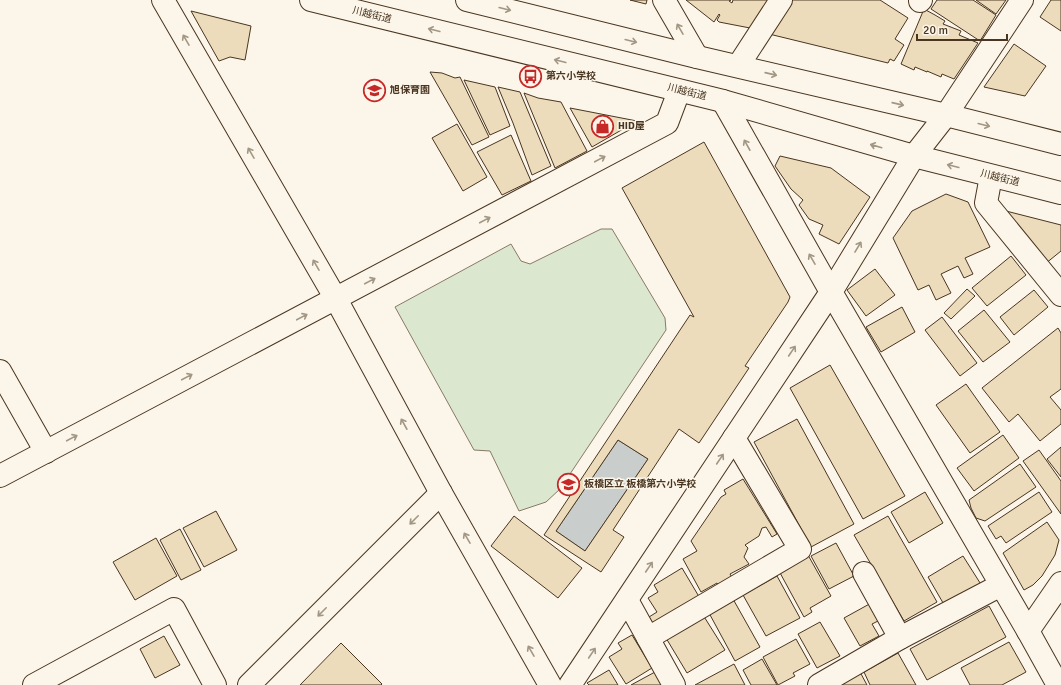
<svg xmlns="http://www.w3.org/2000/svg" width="1061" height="685" font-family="Signika,'Noto Sans JP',sans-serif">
	<rect width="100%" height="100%" fill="#fbf6e9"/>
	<!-- green -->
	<polygon fill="#dce7d0" stroke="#887966" points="601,229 612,229 665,318 666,330 560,489 546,502 519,511 490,451 474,450 395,307 511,244 521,261 530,264"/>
	<!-- water -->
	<polygon fill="#c9cecd" stroke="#887966" points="618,440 648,459 585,551 556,531"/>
	<!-- building -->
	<g fill="#ecdcbc" stroke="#4a3520" fill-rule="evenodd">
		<polygon points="630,0 647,0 646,4"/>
		<polygon points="686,0 731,0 729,1 732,3 733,0 770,0 750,28 719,22 717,20 720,15 719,14 714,22"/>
		<polygon points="791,0 880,0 908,18 895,39 904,45 894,61 890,59 888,63 769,34"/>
		<polygon points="937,0 973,0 996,15 980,41 931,9"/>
		<polygon points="976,0 1006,0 996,14"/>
		<polygon points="1051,0 1061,0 1061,31 1040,17"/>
		<polygon points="924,9 935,15 945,21 943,24 961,31 959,35 978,43 954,79 942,74 941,77 927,71 927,72 915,67 914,70 901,64"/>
		<polygon points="191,11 251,26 245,60 230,57 219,61"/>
		<polygon points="1014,44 1046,66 1025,96 984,87"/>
		<polygon points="430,72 442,73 455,78 460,77 489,137 472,145"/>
		<polygon points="464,80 495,87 510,126 490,135"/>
		<polygon points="498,87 520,92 551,166 532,175 513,123"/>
		<polygon points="524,93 538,98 561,102 587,151 555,168"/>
		<polygon points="570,108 637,121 592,147"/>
		<polygon points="457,124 487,177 463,191 432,138"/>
		<polygon points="511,135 531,181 502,195 477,152"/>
		<path d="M704,142l86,155 -2,5 -43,64 4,2 -50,75 -20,-14 -66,101 11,7 -23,35 -57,-37 146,-220 4,2 -72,-129zM618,440l30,19 -63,92 -29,-20z"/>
		<polygon points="780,156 831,168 870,197 839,244 819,234 823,225 809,219 799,205 803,200 791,189 775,166"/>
		<polygon points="946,194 968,202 990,247 965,258 973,274 964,278 958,266 941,274 951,293 936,300 929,285 918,290 893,238 912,211"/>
		<polygon points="1002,210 1061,225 1061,251 1045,264"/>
		<polygon points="1011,256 1026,275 987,306 972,288"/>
		<polygon points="875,269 895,295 866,316 847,290"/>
		<polygon points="967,289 975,296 951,319 944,313"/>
		<polygon points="1034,290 1048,307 1014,335 1000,317"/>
		<polygon points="902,307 915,332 881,352 866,327"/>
		<polygon points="984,310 1010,342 983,362 958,331"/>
		<polygon points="942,317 977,363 960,376 925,330"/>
		<polygon points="1058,328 1061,333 1061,389 1050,397 1061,410 1061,424 1040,441 1018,414 1009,422 982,388"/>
		<polygon points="830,365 905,496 863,519 790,388"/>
		<polygon points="966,384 1000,432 970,453 936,405"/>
		<polygon points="797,419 854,524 811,547 754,442"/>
		<polygon points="1003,435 1019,458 974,491 957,468"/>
		<polygon points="1061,447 1061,477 1047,459"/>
		<polygon points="1039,450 1061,481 1061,514 1023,461"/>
		<polygon points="1020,464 1036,487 985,521 976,518 971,508 969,500"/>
		<polygon points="743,479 777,534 772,537 766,527 762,528 759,536 745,545 748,548 744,557 749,564 730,574 734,581 721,589 717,583 701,592 683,559 697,551 691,541 721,497 726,494 724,490"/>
		<polygon points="925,492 943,523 909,543 891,512"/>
		<polygon points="1039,492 1052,512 1006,543 1001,536 996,539 988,526"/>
		<polygon points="216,511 237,550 204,567 183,528"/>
		<polygon points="514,516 582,568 558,598 491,546"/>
		<polygon points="888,516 937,602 904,621 854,535"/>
		<polygon points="1047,522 1059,540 1055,555 1042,576 1033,585 1024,590 1003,553"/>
		<polygon points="180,529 201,570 181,580 160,540"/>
		<polygon points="156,538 177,576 135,600 113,562"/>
		<polygon points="836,543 854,576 829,589 811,556"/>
		<polygon points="808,555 831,596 810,608 812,612 804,617 779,571"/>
		<polygon points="963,556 982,586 946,608 928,577"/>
		<polygon points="682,568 701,600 655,627 649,617 657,612 648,598 658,592 654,585"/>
		<polygon points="777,576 800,618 766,636 743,595"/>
		<polygon points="733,599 760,647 735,661 709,613"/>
		<polygon points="873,602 882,619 872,624 879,636 860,646 844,618"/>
		<polygon points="989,606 1006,637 927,680 910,649"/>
		<polygon points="703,615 725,650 687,673 666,638"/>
		<polygon points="820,622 840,656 817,668 798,634"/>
		<polygon points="632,635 652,668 626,684 609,657 622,649 618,643"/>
		<polygon points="164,636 180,665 155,678 140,649"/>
		<polygon points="796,639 810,664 793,673 795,676 778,685 763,657"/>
		<polygon points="1009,642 1026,672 1002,685 970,685 961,668"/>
		<polygon points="341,643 382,684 381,685 300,685"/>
		<polygon points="898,653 916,685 870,685 864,672"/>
		<polygon points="762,659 777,685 751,685 743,670"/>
		<polygon points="734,664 745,685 695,685"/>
		<polygon points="609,670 618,685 589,685 587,683"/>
		<polygon points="655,672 663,685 631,685"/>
		<polygon points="860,672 867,685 836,685"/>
	</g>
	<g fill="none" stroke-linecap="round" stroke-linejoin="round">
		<defs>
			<g id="minor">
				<polyline points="163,0 336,299 441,493 550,685"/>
				<polyline points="664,0 697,57"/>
				<polyline points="920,1 921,0"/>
				<polyline points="738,66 781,0"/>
				<polyline points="723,101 831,292 1028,631 1058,685"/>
				<polyline points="991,176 986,203 1061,295"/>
				<polyline points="0,371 46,452"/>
				<polyline points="0,476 667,123 679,91"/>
				<polyline points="864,573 900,638"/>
				<polyline points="627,600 674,685"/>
				<polyline points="1028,631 1061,583"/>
				<polyline points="648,638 800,549 734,438"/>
				<polyline points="34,685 174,609 215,685"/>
				<polyline points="249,685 441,493"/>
				<polyline points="570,685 831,292 914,156 946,115 1022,0"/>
				<polyline points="819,685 900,638 1001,585"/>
			</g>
			<g id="highway">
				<polyline points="311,0 723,101 914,156 1061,193"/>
				<polyline points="467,0 697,57 946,115 1061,144"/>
			</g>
		</defs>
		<!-- minor casing -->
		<use href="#minor" stroke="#4a3520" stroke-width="24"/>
		<!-- highway casing -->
		<use href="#highway" stroke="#4a3520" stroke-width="24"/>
		<!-- minor -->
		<use href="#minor" stroke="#fbf6e9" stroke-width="22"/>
		<!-- highway -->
		<use href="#highway" stroke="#fbf6e9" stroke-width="22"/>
	</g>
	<!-- one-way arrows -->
	<defs><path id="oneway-shaft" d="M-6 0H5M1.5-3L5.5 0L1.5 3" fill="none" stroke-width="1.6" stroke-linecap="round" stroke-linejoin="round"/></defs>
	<g stroke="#a29684">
		<use href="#oneway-shaft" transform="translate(505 9) rotate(14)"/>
		<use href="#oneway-shaft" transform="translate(680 29) rotate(-120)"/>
		<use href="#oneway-shaft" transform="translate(434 30) rotate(-166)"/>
		<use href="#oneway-shaft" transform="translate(186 40) rotate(-120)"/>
		<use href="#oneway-shaft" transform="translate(631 41) rotate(14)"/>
		<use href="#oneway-shaft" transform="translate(560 61) rotate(-166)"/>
		<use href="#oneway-shaft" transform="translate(771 74) rotate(13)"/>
		<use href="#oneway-shaft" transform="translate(898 104) rotate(13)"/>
		<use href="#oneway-shaft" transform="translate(984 125) rotate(14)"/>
		<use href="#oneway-shaft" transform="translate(747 145) rotate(-119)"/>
		<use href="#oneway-shaft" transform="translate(876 146) rotate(-164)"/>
		<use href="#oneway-shaft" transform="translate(251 153) rotate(-120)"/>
		<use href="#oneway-shaft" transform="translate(600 159) rotate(-28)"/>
		<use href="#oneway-shaft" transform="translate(953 166) rotate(-166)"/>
		<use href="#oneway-shaft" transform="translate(485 220) rotate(-28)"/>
		<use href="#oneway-shaft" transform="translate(858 247) rotate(-59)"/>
		<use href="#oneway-shaft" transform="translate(812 259) rotate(-120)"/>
		<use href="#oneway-shaft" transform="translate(316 265) rotate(-120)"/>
		<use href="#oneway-shaft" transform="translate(370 281) rotate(-28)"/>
		<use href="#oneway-shaft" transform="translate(302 317) rotate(-28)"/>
		<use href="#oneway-shaft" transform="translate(792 351) rotate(-56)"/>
		<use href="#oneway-shaft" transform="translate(187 377) rotate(-28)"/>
		<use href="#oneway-shaft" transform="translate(404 424) rotate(-119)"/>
		<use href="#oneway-shaft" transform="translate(72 438) rotate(-28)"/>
		<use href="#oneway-shaft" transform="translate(720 459) rotate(-56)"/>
		<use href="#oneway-shaft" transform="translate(414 520) rotate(135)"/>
		<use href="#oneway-shaft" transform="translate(467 538) rotate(-120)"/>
		<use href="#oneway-shaft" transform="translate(649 567) rotate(-56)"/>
		<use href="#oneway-shaft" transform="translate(322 612) rotate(135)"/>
		<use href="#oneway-shaft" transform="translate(531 651) rotate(-120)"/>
		<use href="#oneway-shaft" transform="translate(592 653) rotate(-56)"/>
	</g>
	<!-- icons -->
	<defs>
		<symbol id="bus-ring" viewBox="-11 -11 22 22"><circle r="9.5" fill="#fbf6e9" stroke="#c62828" stroke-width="1.5"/><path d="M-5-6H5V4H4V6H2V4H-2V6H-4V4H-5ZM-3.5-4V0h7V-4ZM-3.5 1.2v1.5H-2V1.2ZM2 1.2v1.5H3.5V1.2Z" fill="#c62828"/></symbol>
		<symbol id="school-ring" viewBox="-11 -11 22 22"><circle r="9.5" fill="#fbf6e9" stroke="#c62828" stroke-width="1.5"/><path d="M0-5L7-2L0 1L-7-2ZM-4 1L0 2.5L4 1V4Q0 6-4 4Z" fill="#c62828"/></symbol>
		<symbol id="shop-ring" viewBox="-11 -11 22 22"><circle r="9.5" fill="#fbf6e9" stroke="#c62828" stroke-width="1.5"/><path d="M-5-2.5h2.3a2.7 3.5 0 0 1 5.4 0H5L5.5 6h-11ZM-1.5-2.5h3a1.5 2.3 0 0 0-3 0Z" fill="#c62828"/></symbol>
	</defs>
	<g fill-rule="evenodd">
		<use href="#bus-ring" x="518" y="64" width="25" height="25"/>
		<use href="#school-ring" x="362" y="78" width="25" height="25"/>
		<use href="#shop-ring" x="590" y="114" width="25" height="25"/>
		<use href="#school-ring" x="556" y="472" width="25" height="25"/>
	</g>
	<g text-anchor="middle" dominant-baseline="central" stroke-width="3" stroke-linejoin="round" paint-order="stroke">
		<!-- street labels -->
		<g font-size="10" fill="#4a3520" stroke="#fbf6e9">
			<text transform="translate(372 15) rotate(14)">川越街道</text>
			<text transform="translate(687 92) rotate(14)">川越街道</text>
			<text transform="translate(1000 178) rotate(14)">川越街道</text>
		</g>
		<!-- poi labels -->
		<g font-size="10" font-weight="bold" fill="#4a3520" stroke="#fbf6e9" text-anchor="start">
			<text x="546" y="76">第六小学校</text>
			<text x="390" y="90">旭保育園</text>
			<text x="618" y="126">HID屋</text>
			<text x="584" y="484">板橋区立 板橋第六小学校</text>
		</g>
	</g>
	<!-- scale -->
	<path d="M917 34v6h90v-6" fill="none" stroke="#4a3520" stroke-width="2"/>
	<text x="923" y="34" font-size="12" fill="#4a3520" stroke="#fbf6e9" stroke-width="3" paint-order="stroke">20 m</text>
</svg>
